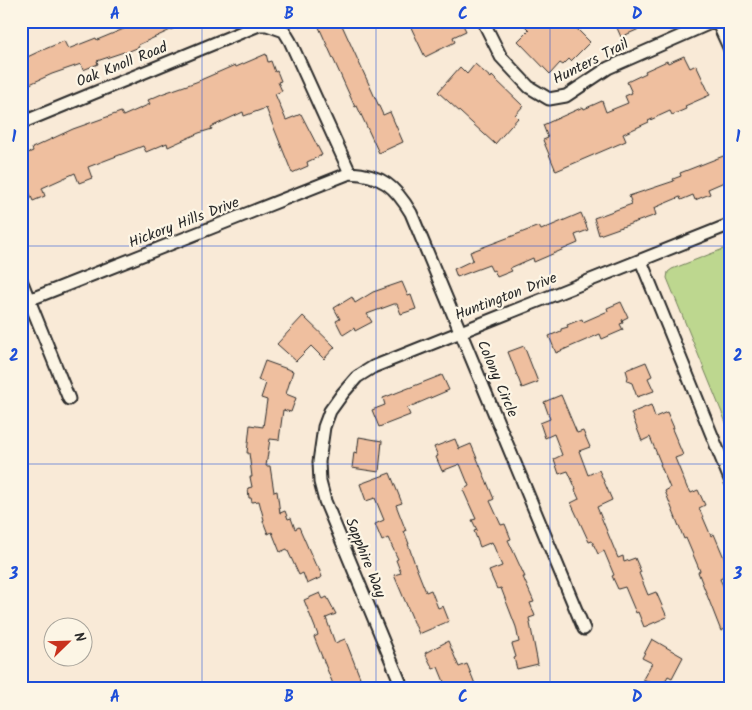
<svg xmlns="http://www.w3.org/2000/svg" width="752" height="710" font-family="Kalam,sans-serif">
	<rect width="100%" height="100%" fill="#f9ead7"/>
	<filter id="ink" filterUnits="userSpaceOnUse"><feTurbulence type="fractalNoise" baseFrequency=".02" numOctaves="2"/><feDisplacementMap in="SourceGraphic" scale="10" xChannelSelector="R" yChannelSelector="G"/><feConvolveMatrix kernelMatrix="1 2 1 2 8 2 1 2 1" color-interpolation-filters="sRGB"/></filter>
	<g filter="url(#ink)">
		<!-- green -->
		<polygon fill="#bdd78f" stroke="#74815d" points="731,246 731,435 667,278 668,272 672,269"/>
		<!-- building -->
		<g fill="#efbf9f" stroke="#2b2b2b">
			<polygon points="143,21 190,21 138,45 139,47 125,53 124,52 97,61 98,64 83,70 81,64 52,74 21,88 21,60 38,52 64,41 68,49 96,38 97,40"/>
			<polygon points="327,21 340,21 383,115 390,112 403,142 379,153 357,106 355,107 318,25"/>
			<polygon points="408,21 439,21 442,27 453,21 461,21 466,31 453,37 455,42 425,57"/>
			<polygon points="520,21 569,21 590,42 571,61 569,59 563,65 560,63 550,74 518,41 529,30"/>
			<polygon points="614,21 657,21 621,37"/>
			<polygon points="266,54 268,62 271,61 275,72 277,71 281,81 278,82 282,91 275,94 286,120 301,114 322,155 307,162 308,166 292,173 266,108 244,116 243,112 211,127 212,129 199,133 168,147 167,143 146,152 143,146 88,167 92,178 79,183 75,173 42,188 45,196 33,201 25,182 21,183 21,156 33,151 32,148 73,129 121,112 123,116 150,104 148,100 164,93 196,82 235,65 236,67"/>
			<polygon points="684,56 690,68 696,65 710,95 685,106 686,109 672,115 670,111 648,121 649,122 623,134 626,141 556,171 543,140 548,138 543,125 583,107 584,109 602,101 606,112 628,103 625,96 632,93 627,82 646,73 645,71 667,61 668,63"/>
			<polygon points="475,64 491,78 492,76 523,106 515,115 518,118 495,144 438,92 460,67 467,74"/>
			<polygon points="731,153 731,179 708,189 710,194 695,200 693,195 681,200 680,197 654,208 656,215 599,235 594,218 632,204 629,196 674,181 673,179 681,176 680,173"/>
			<polygon points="581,213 588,230 575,235 578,243 534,262 533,258 510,268 512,271 497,277 494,270 492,271 489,265 457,277 454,269 473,260 470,252 539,226 541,230"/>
			<polygon points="402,282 408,296 411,295 416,309 401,314 397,304 394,304 367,314 372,322 355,331 354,328 343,335 336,321 340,319 334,308 352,297 355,303 373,292"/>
			<polygon points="621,302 628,317 622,320 623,323 620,324 623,330 602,339 600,334 556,353 549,336 561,331 561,329 568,327 567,325 582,319 583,322 608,311 607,308"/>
			<polygon points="303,316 335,347 324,359 311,346 296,361 277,344"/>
			<polygon points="524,346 538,382 522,388 508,352"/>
			<polygon points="265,361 293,371 286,394 296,398 291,412 283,410 279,440 270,439 266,466 270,466 274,492 277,491 280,513 285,511 288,519 291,518 295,529 299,527 316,566 318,566 322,577 307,584 303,573 299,575 287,549 280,552 272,532 268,534 263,521 264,520 259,501 252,502 251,498 249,498 248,488 252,487 250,477 252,477 249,453 247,453 250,425 263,427 267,400 261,398 266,383 258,380"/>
			<polygon points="646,362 652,376 648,378 654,391 637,397 632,383 627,381 628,377 626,370"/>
			<polygon points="442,375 449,390 407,408 410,415 379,427 372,410 385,405 383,398"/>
			<polygon points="561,395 577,433 583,431 590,447 579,451 588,475 599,470 612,500 597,507 618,558 623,556 624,562 635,558 641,572 639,573 648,595 656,592 667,617 644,627 638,612 636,613 625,587 618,589 612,576 614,575 604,551 598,554 592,541 589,542 571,503 579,499 575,490 576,489 568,471 559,474 554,459 562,455 554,434 545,438 540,423 550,419 544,402"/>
			<polygon points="651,405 655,417 667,412 674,428 672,429 683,455 675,458 688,490 689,489 691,493 698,490 705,505 699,508 711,536 714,534 730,572 723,575 724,577 720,579 731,603 731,626 721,631 698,572 700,571 686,538 684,539 665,491 670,488 660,464 661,464 650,437 642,441 631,413"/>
			<polygon points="359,437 382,441 379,472 352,468 354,452 357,453"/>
			<polygon points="455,439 459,449 471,444 494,499 490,501 501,525 505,524 511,539 508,540 525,577 523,577 534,602 530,603 535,616 529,618 538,664 517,669 514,658 516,657 512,644 519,642 516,627 501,588 497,589 489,571 502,566 492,542 480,547 474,531 477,530 472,520 476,519 463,490 469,486 460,464 442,471 436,457 438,456 434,447"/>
			<polygon points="390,473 402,503 396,505 406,531 404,531 409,544 408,544 416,567 426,592 431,590 438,608 443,606 449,621 419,634 394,575 401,573 396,560 398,559 388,538 382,541 375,524 384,520 375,498 366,501 360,484"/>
			<polygon points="320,593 323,599 327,597 336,614 326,618 335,643 345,639 361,680 362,685 354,689 335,689 314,637 318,635 304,600"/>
			<polygon points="652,639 683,657 672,678 668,676 662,687 643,679 652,663 642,658"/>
			<polygon points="448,641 459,667 467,664 477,689 447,689 438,667 433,669 425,653"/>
		</g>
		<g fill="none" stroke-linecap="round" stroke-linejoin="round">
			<defs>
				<g id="minor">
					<polyline points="483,21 501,57 529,87 549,99 566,96 608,68 715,21"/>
					<polyline points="717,21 731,52"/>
					<polyline points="21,123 259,25 267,25 284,31 290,41 350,173"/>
					<polyline points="641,261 731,482"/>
					<polyline points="21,280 69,399"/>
					<path d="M21,303l329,-130c32,2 45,13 61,40l173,416"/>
					<polyline points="403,689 325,501 320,482 319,462 324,427 330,411 343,393 357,377 373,367 731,224"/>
				</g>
			</defs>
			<!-- minor casing -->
			<use href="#minor" stroke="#2b2b2b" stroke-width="15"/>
			<!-- minor -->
			<use href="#minor" stroke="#fcf5e5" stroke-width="11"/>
		</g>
	</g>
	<!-- grid -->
	<path fill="none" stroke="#1d4ed8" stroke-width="1" stroke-opacity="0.55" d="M202,21v668M376,21v668M550,21v668M21,246h710M21,464h710"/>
	<g text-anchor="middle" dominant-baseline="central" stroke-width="4.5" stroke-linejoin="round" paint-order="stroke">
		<!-- street labels -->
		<g font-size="15" fill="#2b2b2b" stroke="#fcf5e5">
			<text transform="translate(591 62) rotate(-27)">Hunters Trail</text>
			<text transform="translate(122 65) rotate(-22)">Oak Knoll Road</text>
			<text transform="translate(184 223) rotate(-21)">Hickory Hills Drive</text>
			<text transform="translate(506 297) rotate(-21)">Huntington Drive</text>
			<text transform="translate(497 379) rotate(67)">Colony Circle</text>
			<text transform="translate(365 558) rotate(68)">Sapphire Way</text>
		</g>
	</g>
	<!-- margin -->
	<rect width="752" height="710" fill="none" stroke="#fcf5e5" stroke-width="55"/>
	<!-- north arrow -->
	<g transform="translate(68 642) rotate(67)"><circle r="24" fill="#fcf5e5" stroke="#a8a49b"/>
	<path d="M0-4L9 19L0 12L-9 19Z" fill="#c8321e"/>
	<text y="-8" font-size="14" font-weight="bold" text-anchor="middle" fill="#2b2b2b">N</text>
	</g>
	<rect x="28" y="28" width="696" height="654" fill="none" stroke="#1d4ed8" stroke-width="2"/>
	<g font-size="16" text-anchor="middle" font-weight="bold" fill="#1d4ed8">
		<text x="115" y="19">A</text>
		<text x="289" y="19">B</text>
		<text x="463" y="19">C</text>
		<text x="637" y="19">D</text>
		<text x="14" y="142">1</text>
		<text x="738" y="142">1</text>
		<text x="14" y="361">2</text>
		<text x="738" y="361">2</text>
		<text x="14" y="579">3</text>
		<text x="738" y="579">3</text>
		<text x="115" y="702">A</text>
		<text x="289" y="702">B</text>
		<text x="463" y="702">C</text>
		<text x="637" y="702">D</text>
	</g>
</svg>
